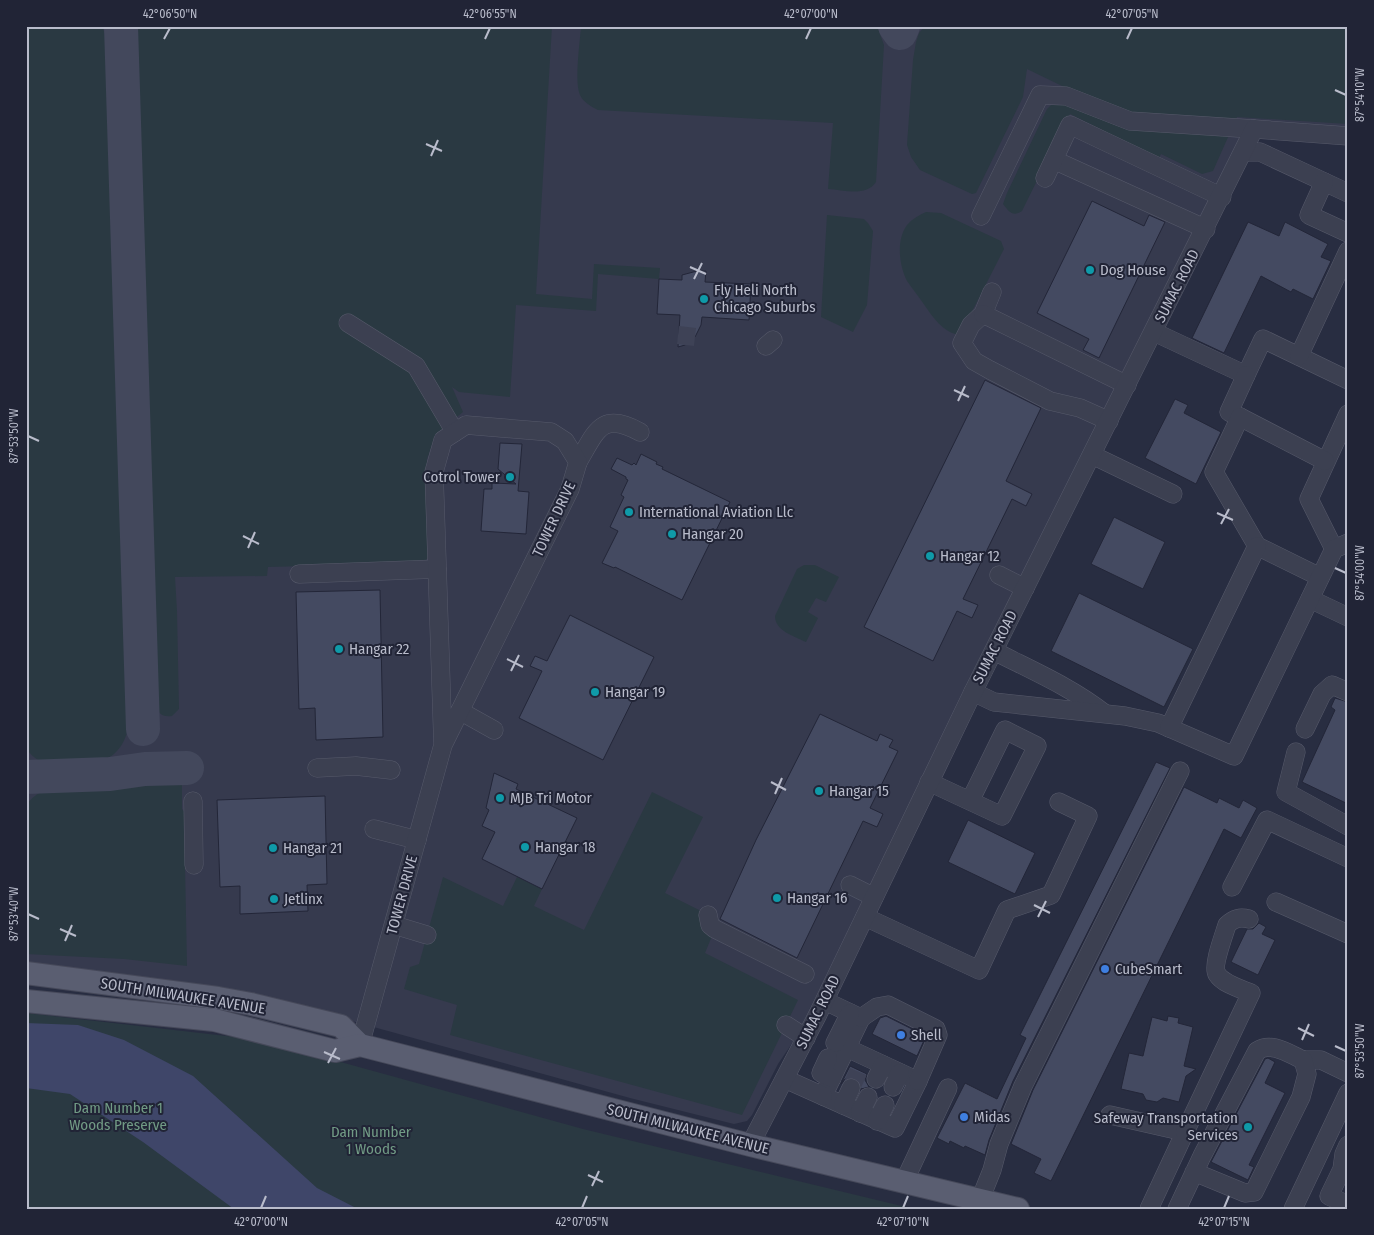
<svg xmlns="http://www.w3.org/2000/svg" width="1374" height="1235" font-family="'Fira Sans Condensed',sans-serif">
	<rect width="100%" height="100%" fill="#282d41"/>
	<!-- airport -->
	<polygon fill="#363a4e" points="26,26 1348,26 1348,130 1250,124 810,1017 778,1064 752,1115 747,1121 734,1124 630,1098 323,1013 26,965"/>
	<!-- green -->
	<g fill="#2a3942">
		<path d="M26,26h76l6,16 20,688c-3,9 -6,17 -14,24 -15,13 -58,15 -76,6 -5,-3 -8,-7 -12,-11z"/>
		<path d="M136,26h416l-16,268 56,5 2,-35 66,4 -1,11 -61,-5 -2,37 -80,-6 -6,92 -51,-5 -7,-5 11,25 -27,22 -9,25 4,93 -4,7 -6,4 -153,4 -1,9 -92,1 2,34 2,98 -7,7c-9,1 -12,-1 -16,-9z"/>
		<path d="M581,26h296l7,19 -8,137c-10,15 -32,8 -48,7l5,-66 -235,-13c-6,-3 -15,-8 -18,-15 -6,-14 0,-52 1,-69z"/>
		<polygon points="925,26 1313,26 1348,28 1348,124 1237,117 1234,123 1142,116 1093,101 1027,69 1023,97 976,193 972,194 920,170 911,157 907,145 913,60 916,42 919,33"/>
		<path d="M1061,102l168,33 -16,36 -11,3 -41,-20 -2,4 -89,-44 -48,97c-9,6 -13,1 -19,-7l4,-11 40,-84 5,-5z"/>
		<path d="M926,212l15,1 60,28 3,8 -44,86c-17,-2 -28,-19 -37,-32 -5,-7 -11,-15 -16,-22 -8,-16 -11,-41 0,-56 5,-6 12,-10 19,-13z"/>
		<polygon points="827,215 864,219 868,223 873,231 867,305 853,332 821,317"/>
		<path d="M804,565h11l24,12 -13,25 -10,-4 -8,14 10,6 -12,24c-12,-6 -31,-11 -31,-26l22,-47z"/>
		<path d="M182,781v28l4,5 2,51h-3l2,101 -63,-7 -98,-5v-148c8,-13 20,-17 34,-21z"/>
		<path d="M652,792l51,25 -38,76 36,18c0,12 -1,19 11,25l-7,17 93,47 -56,115 -292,-80 7,-30 -53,-16 6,-22 9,-3 24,-87 60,29 14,-29 25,12 -8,17 50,24z"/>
		<polygon points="26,1013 235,1037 319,1056 583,1129 914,1209 26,1209"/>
	</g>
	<!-- water -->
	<polygon fill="#3f4669" points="26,1023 78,1025 124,1040 193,1076 317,1188 358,1209 234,1209 143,1142 70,1094 26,1088"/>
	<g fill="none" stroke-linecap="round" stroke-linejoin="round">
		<!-- taxiway -->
		<g stroke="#43485c" stroke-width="34">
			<polyline points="121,26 143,729"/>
			<polyline points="895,26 900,33 903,26"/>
			<polyline points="26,777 110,774 145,769 187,768"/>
		</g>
	</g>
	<!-- building -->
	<g fill="#444a61" stroke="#232638">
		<polygon points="1092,201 1144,226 1149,215 1165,222 1099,358 1083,350 1089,339 1037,313"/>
		<polygon points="1248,222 1279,236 1285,222 1328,244 1321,257 1331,261 1313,299 1293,289 1291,292 1261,276 1224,353 1192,338"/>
		<polygon points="697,271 706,271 705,282 751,284 749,320 702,317 701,325 695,337 685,345 678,347 680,315 657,314 659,279 682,280 682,275"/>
		<polygon points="985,380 1041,408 1006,481 1032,494 1026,506 1012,499 963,599 978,605 972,618 957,611 933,661 864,627"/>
		<polygon points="1175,399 1188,405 1184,413 1221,432 1196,484 1145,458"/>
		<polygon points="500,443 522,444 518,491 529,492 526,534 481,531 484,489 492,489 492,483 516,484 498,469"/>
		<polygon points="641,454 657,462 656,464 663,467 662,469 730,502 682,600 615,567 614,568 602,563 618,531 610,527 624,497 621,495 628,480 626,479 626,477 611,469 617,458 632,465 634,463 636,465"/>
		<polygon points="1114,517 1165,542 1143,589 1091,564"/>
		<polygon points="380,590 383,737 316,740 315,708 299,709 296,592"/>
		<polygon points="1079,593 1193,649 1164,707 1051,651"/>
		<polygon points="570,615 654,657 603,760 519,718 542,671 530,666 535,656 547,661"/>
		<polygon points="1335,698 1348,702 1348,804 1302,782 1335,710 1331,707"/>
		<polygon points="820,714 877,741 880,734 893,740 889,747 898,751 870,808 883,814 877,827 863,821 797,958 720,919 756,840"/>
		<polygon points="1156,762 1170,768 1013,1081 989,1140 985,1155 965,1146 964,1148 950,1141 949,1144 937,1138 965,1083 997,1099 1026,1038 1020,1035"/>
		<polygon points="494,773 518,784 516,789 577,818 542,889 482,859 495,832 482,826 489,810 486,808"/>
		<polygon points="1184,787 1217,803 1219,798 1239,808 1243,800 1257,808 1241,838 1224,829 1051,1181 1034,1173 1041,1159 1011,1144 1033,1090"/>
		<polygon points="325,796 327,884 307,885 308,911 240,914 240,886 220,887 217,800"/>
		<polygon points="968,820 1035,853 1015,894 948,862"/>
		<polygon points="1259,923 1266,927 1262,934 1275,940 1258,975 1231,962 1247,929 1253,929"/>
		<polygon points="886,1016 926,1036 917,1056 872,1034 880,1018"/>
		<polygon points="1168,1016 1179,1018 1178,1023 1193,1027 1184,1066 1196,1069 1186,1076 1179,1102 1163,1098 1157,1102 1146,1100 1143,1094 1121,1089 1129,1053 1143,1056 1152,1017 1167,1021"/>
		<polygon points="1268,1058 1275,1062 1265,1083 1285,1093 1249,1165 1254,1167 1248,1180 1211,1162 1265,1059"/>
		<polygon points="850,1066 867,1074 865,1080 869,1087 861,1089 859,1082 851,1077 845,1079 841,1084"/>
	</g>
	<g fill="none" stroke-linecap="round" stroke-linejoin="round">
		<!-- minor-tunnel -->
		<g stroke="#3e4256" stroke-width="18" stroke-dasharray="18 9" stroke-linecap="butt">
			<polyline points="678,335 695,337"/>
			<polyline points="851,1088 859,1070"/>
		</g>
		<defs>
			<g id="minor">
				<polyline points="1244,152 1260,152 1348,193"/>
				<polyline points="1054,160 1206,229"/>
				<polyline points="1045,178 1070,125 1222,197"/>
				<polyline points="1324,182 1309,215 1348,233"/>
				<polyline points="981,216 1040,95 1066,96 1130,121 1254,129"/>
				<polyline points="992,292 983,314 971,325 962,343 974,361 990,370 1050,401 1080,408 1109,421"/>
				<polyline points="983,314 1127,385"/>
				<polyline points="348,323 416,366 455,432"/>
				<polyline points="1154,332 1246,375 1263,339 1348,380"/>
				<polyline points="766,346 773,340"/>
				<polyline points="1299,356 1348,251"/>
				<polyline points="1240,417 1229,412 1246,375"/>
				<polyline points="1092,455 1173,494"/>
				<path d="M578,462c18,-30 23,-52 62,-30"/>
				<polyline points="1334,549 1309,499 1348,414"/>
				<polyline points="299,574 437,569"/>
				<polyline points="999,575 1025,588"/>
				<polyline points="1320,577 1257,546 1214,472 1240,417 1325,461"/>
				<polyline points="1310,599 1348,617"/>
				<path d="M994,651c37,19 77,36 110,62"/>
				<polyline points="973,692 994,702 1125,716 1158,723 1234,756 1334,549 1348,543"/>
				<polyline points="460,711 494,730"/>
				<polyline points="1169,728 1257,546"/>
				<polyline points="1305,729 1322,694 1332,685 1348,692"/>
				<polyline points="1296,752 1286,792 1348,826"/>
				<polyline points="317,768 356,766 391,770"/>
				<polyline points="929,782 1002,816 1037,746 1005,730 970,801"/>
				<polyline points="193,801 194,865"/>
				<polyline points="374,829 417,840"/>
				<polyline points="850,885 874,897"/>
				<polyline points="1232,887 1267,820 1348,858"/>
				<polyline points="1276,902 1348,934"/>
				<polyline points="708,915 710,925 715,929 805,974"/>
				<polyline points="865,917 979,970 1007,910 1051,895 1088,816 1059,802"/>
				<polyline points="394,925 427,935"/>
				<polyline points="825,1001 861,1018 823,1096 895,1128 918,1081 847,1048"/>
				<polyline points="861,1018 877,1007 888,1005 936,1029 938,1035 918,1081"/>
				<polyline points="786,1025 806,1038"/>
				<polyline points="835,1043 850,1013"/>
				<polyline points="360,1045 443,745 570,489 578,462 565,441 551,432 466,425 443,440 434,472 443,745"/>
				<polyline points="828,1058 821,1073 832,1078"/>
				<polyline points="1303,1060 1321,1060 1348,1073"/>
				<polyline points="785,1079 823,1096"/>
				<polyline points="876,1079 883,1065"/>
				<polyline points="893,1087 900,1073"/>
				<polyline points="843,1105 851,1088"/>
				<polyline points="860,1113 868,1097"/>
				<polyline points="1110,1115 1185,1132 1149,1209"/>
				<polyline points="877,1121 885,1105"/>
				<path d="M1185,1132l66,-139c-10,-4 -28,-9 -34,-19 -5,-8 7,-39 10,-49 7,-7 13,-8 22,-6"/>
				<polyline points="750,1145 818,1014 973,692 1254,129 1348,136"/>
				<polyline points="1348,1145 1344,1154 1342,1169 1329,1196 1348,1205"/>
				<polyline points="904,1182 948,1088"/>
				<polyline points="980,1200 992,1170 999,1144 1023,1086 1180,771"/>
				<path d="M1177,1209l25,-53 55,-105c15,-10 32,3 46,9l4,14 -6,23 -47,95 -9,1 -51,-21"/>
				<polyline points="1293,1209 1348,1093"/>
			</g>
			<g id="major">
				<polyline points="26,973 218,998 251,1004 341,1026 360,1045"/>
				<polyline points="26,1001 214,1020 335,1051 360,1045 750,1145 1018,1209"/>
			</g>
		</defs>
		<!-- minor casing -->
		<use href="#minor" stroke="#575a6b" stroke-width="19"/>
		<!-- major casing -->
		<use href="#major" stroke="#46495a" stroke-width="24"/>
		<!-- minor -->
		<use href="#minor" stroke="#3c4051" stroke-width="18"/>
		<!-- major -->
		<use href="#major" stroke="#5a5e71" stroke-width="22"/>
	</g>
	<!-- ticks -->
	<path fill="none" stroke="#b9bccb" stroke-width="2" d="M164,39l6,-11M485,39l5,-11M806,39l5,-11M1127,39l5,-11M1335,90l11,5M426,144l16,7M431,156l7,-16M690,267l16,7M694,279l8,-16M954,390l15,7M958,401l7,-15M28,436l11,5M1217,513l16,7M1221,524l8,-15M243,536l16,8M248,548l7,-16M1335,568l11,5M507,659l16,8M511,671l8,-16M771,782l15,8M775,794l7,-16M1034,905l16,8M28,914l11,5M1038,917l8,-16M60,929l16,7M65,941l7,-16M1298,1028l16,8M1302,1040l7,-16M1335,1046l11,5M324,1052l16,7M328,1063l8,-15M588,1175l15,7M592,1186l7,-15M261,1208l5,-12M582,1208l5,-12M903,1208l5,-12M1224,1208l5,-12"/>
	<!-- markers -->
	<g fill="#0f9aa8" stroke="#212436" stroke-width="2">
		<circle cx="1090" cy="270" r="5"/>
		<circle cx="704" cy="299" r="5"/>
		<circle cx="510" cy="477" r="5"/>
		<circle cx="629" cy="512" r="5"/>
		<circle cx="672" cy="534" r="5"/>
		<circle cx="930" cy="556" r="5"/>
		<circle cx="339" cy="649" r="5"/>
		<circle cx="595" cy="692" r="5"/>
		<circle cx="819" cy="791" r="5"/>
		<circle cx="500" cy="798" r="5"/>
		<circle cx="525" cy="847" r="5"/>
		<circle cx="273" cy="848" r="5"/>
		<circle cx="777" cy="898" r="5"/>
		<circle cx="274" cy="899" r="5"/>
		<circle cx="1248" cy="1127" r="5"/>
	</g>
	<g fill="#3f7fe0" stroke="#212436" stroke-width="2">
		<circle cx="1105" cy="969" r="5"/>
		<circle cx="901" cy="1035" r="5"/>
		<circle cx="964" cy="1117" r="5"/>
	</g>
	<g text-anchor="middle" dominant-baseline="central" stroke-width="4" stroke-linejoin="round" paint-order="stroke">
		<!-- poi labels -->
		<g font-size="15" fill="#b9bccb" stroke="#212436" text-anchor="start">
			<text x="1100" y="270">Dog House</text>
			<text x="714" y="290">Fly Heli North<tspan x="714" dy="17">Chicago Suburbs</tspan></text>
			<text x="500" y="477" text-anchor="end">Cotrol Tower</text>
			<text x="639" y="512">International Aviation Llc</text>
			<text x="682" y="534">Hangar 20</text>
			<text x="940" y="556">Hangar 12</text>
			<text x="349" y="649">Hangar 22</text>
			<text x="605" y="692">Hangar 19</text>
			<text x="829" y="791">Hangar 15</text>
			<text x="510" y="798">MJB Tri Motor</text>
			<text x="535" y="847">Hangar 18</text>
			<text x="283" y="848">Hangar 21</text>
			<text x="787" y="898">Hangar 16</text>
			<text x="284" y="899">Jetlinx</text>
			<text x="1115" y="969">CubeSmart</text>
			<text x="911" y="1035">Shell</text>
			<text x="974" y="1117">Midas</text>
			<text x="1238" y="1118" text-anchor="end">Safeway Transportation<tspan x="1238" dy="17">Services</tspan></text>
		</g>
		<!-- street labels -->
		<g font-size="15" fill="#b9bccb" stroke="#212436">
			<text transform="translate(1177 286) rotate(-63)">SUMAC ROAD</text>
			<text transform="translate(554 519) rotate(-65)">TOWER DRIVE</text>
			<text transform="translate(995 647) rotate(-63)">SUMAC ROAD</text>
			<text transform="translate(402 895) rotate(-75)">TOWER DRIVE</text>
			<text transform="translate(183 996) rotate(9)">SOUTH MILWAUKEE AVENUE</text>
			<text transform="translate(818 1012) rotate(-64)">SUMAC ROAD</text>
			<text transform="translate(688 1129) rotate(14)">SOUTH MILWAUKEE AVENUE</text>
		</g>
		<!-- park labels -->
		<g font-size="15" fill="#719b85" stroke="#212436">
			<text x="118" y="1108">Dam Number 1<tspan x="118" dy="17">Woods Preserve</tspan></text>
			<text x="371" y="1132">Dam Number<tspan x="371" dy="17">1 Woods</tspan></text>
		</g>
	</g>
	<!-- border -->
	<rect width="1374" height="1235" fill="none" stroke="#212436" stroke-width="55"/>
	<rect x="28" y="28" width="1318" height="1180" fill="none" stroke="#b9bccb" stroke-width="2"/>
	<g font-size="12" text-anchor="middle" fill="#b9bccb">
		<text x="170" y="18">42°06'50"N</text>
		<text x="490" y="18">42°06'55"N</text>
		<text x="811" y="18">42°07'00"N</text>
		<text x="1132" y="18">42°07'05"N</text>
		<text transform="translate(1360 95) rotate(-90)" y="4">87°54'10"W</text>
		<text transform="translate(14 436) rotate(-90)" y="4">87°53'50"W</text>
		<text transform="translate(1360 573) rotate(-90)" y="4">87°54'00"W</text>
		<text transform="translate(14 914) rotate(-90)" y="4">87°53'40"W</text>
		<text transform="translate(1360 1051) rotate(-90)" y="4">87°53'50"W</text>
		<text x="261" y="1226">42°07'00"N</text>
		<text x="582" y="1226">42°07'05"N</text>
		<text x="903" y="1226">42°07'10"N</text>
		<text x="1224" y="1226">42°07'15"N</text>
	</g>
</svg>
